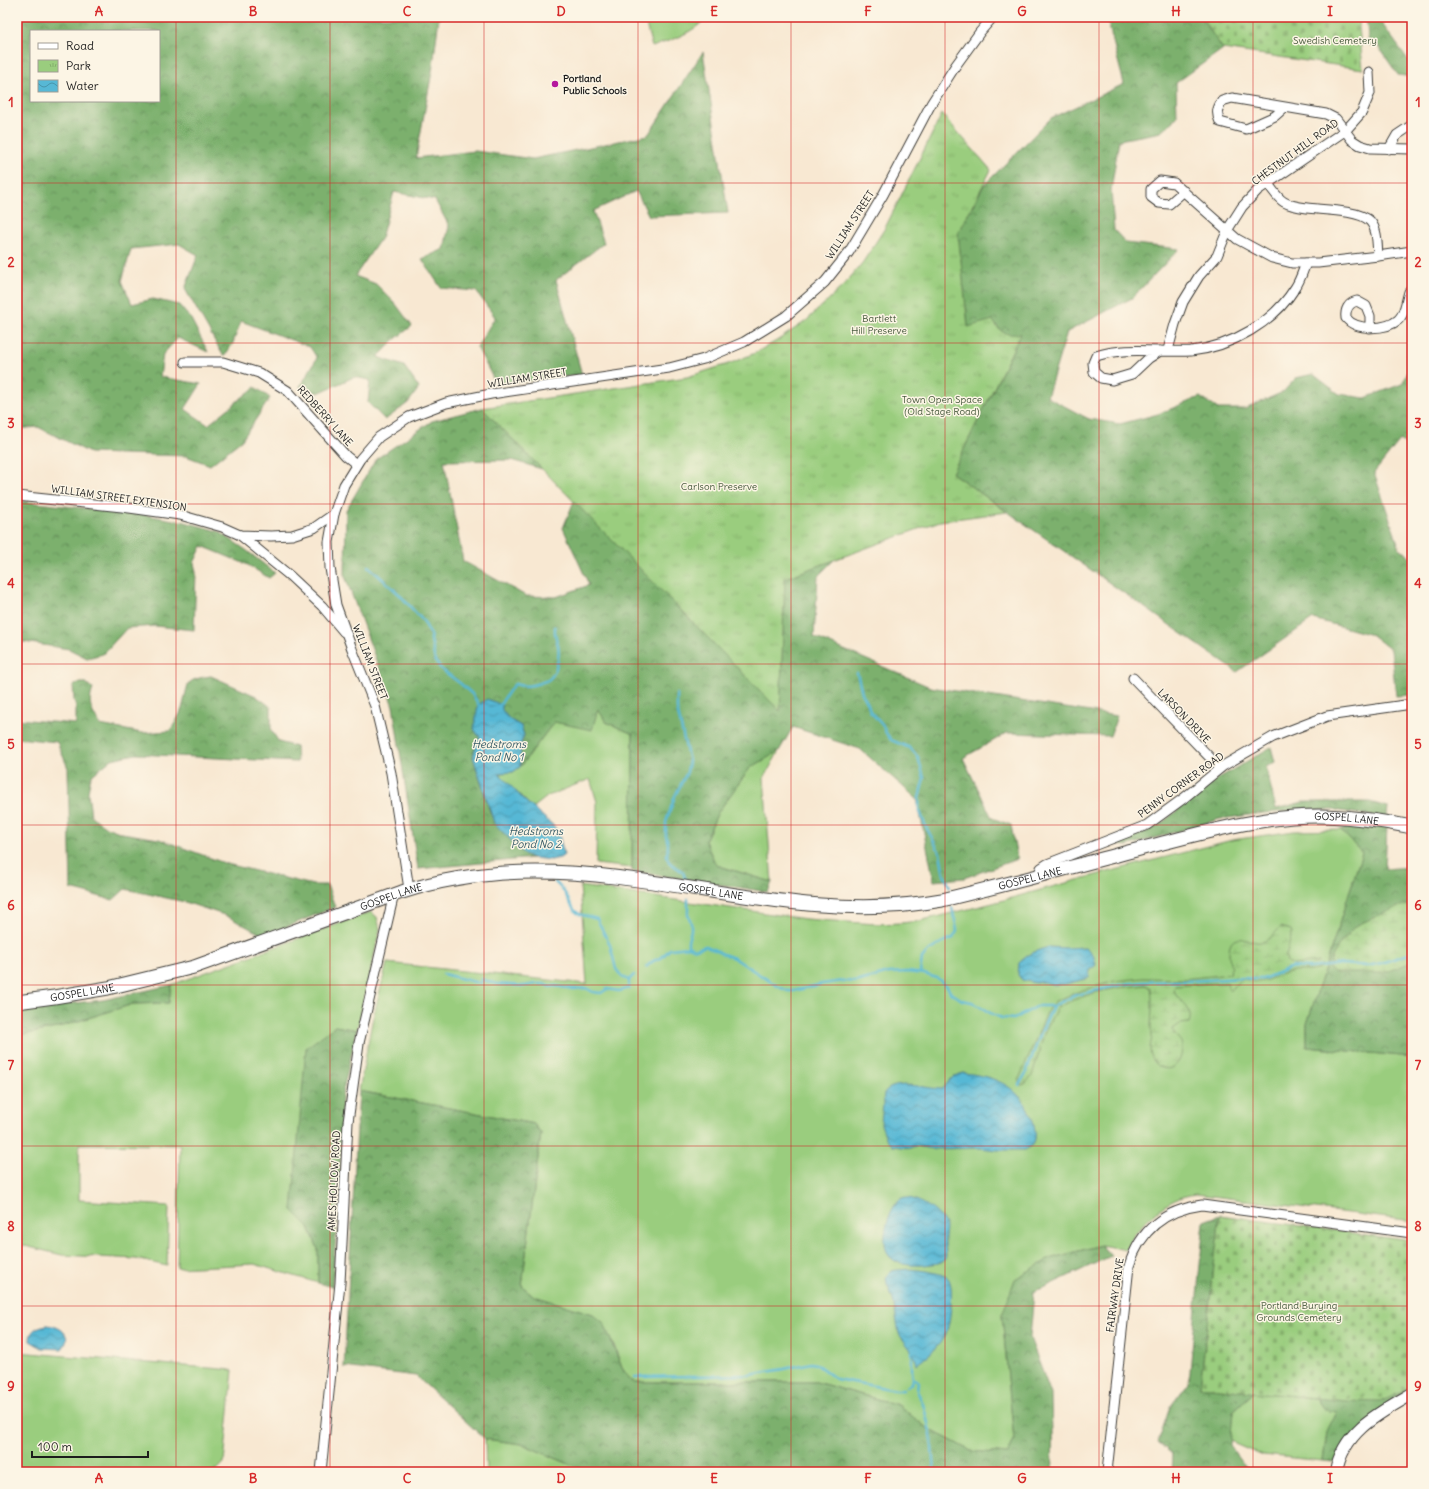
<svg xmlns="http://www.w3.org/2000/svg" width="1429" height="1489" font-family="Delius,sans-serif">
	<defs>
		<pattern id="forest-crowns" width="20" height="18" patternUnits="userSpaceOnUse"><rect width="20" height="18" fill="#7bb06d"/><path d="M2 6a3 3 0 1 1 6 0M12 15a3 3 0 1 1 6 0" fill="none" stroke="#648e59"/></pattern>
		<pattern id="wetland-marsh" width="20" height="14" patternUnits="userSpaceOnUse"><rect width="20" height="14" fill="#9acd7e"/><path d="M1 5h8M5 5V1M11 12h8M15 12V8" fill="none" stroke="#84af6c"/></pattern>
		<pattern id="cemetery-stones" width="16" height="16" patternUnits="userSpaceOnUse"><rect width="16" height="16" fill="#9acd7e"/><path d="M2 7V4a2 2 0 0 1 4 0v3zM10 15v-3a2 2 0 0 1 4 0v3z" fill="#84af6c"/></pattern>
		<pattern id="park-tufts" width="24" height="20" patternUnits="userSpaceOnUse"><rect width="24" height="20" fill="#9acd7e"/><path d="M3 7l-1-3M5 7V3M7 7l1-3M15 17l-1-3M17 17v-4M19 17l1-3" fill="none" stroke="#84af6c"/></pattern>
		<pattern id="water-waves" width="16" height="10" patternUnits="userSpaceOnUse"><rect width="16" height="10" fill="#57b8d5"/><path d="M0 5q4-4 8 0t8 0" fill="none" stroke="#4795ac"/></pattern>
	</defs>
	<rect width="100%" height="100%" fill="#fcf5e5"/>
	<filter id="ink" filterUnits="userSpaceOnUse"><feTurbulence type="fractalNoise" baseFrequency=".025" numOctaves="2"/><feDisplacementMap in="SourceGraphic" scale="8" xChannelSelector="R" yChannelSelector="G"/><feConvolveMatrix kernelMatrix="1 2 1 2 8 2 1 2 1" color-interpolation-filters="sRGB"/></filter>
	<filter id="wash" filterUnits="userSpaceOnUse"><feTurbulence type="fractalNoise" baseFrequency=".012" numOctaves="4" result="noise"/><feDisplacementMap in="SourceGraphic" scale="16" xChannelSelector="R" yChannelSelector="G"/><feGaussianBlur stdDeviation="0.9" result="paint"/><feColorMatrix in="noise" values="0 0 0 0 0 0 0 0 0 0 0 0 0 0 0 0 0 1.4 0 .05"/><feComposite in="paint" operator="in"/></filter>
	<g filter="url(#wash)">
		<rect width="100%" height="100%" fill="#f8e8d2"/>
		<!-- green -->
		<g fill="#9acd7e" stroke="#5b744d">
			<path d="M644,17h63c-13,16 -36,23 -55,30z"/>
			<polygon points="598,708 606,722 633,734 632,868 596,864 597,802 590,779 548,796 533,808 510,786 498,773 513,772 520,767 554,722"/>
			<polygon points="779,751 764,778 772,882 716,865 705,841 718,812 750,768"/>
			<path d="M1341,830l21,23 -55,171v23l105,10v164l-216,-27c-29,3 -59,30 -70,56l-25,-5 -52,14 -47,56 12,125 -6,14 -37,-3 -44,-23 -29,-23 -82,-23h-182l-5,-4 -7,-10 -8,-23 -21,-31 -59,-18 -12,-10 19,-153 -7,-9 -175,-33 13,-69 15,-59 200,21 -7,-98 226,33 70,5 25,-1 18,-2 70,-17 103,-28 140,-36 62,-9z"/>
			<polygon points="371,912 377,917 380,929 357,1030 335,1026 292,1210 309,1227 318,1249 318,1283 254,1264 177,1268 180,1145 79,1144 79,1200 169,1206 167,1266 136,1259 62,1255 17,1244 17,1036 56,1028 133,1004 169,1003 171,985"/>
			<polygon points="17,1352 233,1370 224,1463 215,1472 17,1472"/>
			<polygon points="1254,1392 1346,1401 1327,1432 1323,1461 1263,1455 1230,1441 1233,1411"/>
			<polygon points="485,1439 522,1444 588,1472 486,1472"/>
		</g>
		<!-- forest -->
		<g fill="url(#forest-crowns)" stroke="#4c6644" fill-rule="evenodd">
			<path d="M17,17h422l-6,49 -17,92 59,-7 58,8 115,-24 55,-83 25,161 -79,3 -13,-25 -43,20 11,32 -48,37 26,95 -86,9 -19,-37 18,-30 -19,-26 -35,-3 -19,-29 22,-10 5,-23 -14,-26 -41,-8 -13,46 -26,38 21,8 19,19 17,23 -18,14 -16,17 26,9 15,22 -11,15 -23,17 -17,-17 2,-23 -16,-3 -36,16 -18,-6 17,-29 -7,-11 -69,-26 -8,22 -9,14 -39,-68 13,-34 -19,-11 -48,5 -9,32 10,23 21,-5 26,6 12,14 17,33 -30,-14 -15,16 -3,23 41,7 -16,25 23,16 47,-38 15,11 -28,42 -32,25 -24,-9 -96,-3 -52,-26 -21,2zM31,31h128v70h-128z"/>
			<polygon points="1115,17 1201,17 1223,49 1176,83 1177,117 1161,132 1119,140 1111,190 1114,230 1126,243 1179,249 1132,298 1067,332 1047,397 1089,419 1120,424 1158,414 1200,397 1218,409 1245,409 1283,392 1296,378 1313,374 1339,394 1365,398 1402,384 1412,363 1412,449 1400,440 1374,473 1400,549 1412,558 1412,695 1396,696 1391,650 1372,635 1313,619 1237,672 952,473 1015,346 995,324 968,327 958,233 984,185 1051,118 1124,84 1108,22"/>
			<polygon points="1366,17 1377,17 1412,65 1412,77 1398,75 1378,46 1369,45"/>
			<polygon points="482,408 542,469 511,460 444,461 463,561 526,596 556,597 589,585 563,528 574,501 780,711 785,578 834,560 818,576 814,637 930,687 1117,716 1110,736 1007,733 963,758 992,818 1011,825 1017,859 964,878 934,881 917,799 860,749 793,727 779,751 750,768 718,812 705,841 716,865 772,882 768,892 632,871 633,734 606,722 598,709 592,730 554,722 520,767 521,743 524,735 521,726 509,719 502,710 480,737 476,745 473,757 491,815 524,854 533,858 418,869 393,706 345,576 346,510 376,459 432,421"/>
			<polygon points="17,501 140,514 185,522 218,531 246,550 275,573 269,578 248,565 202,546 194,563 196,572 194,630 155,626 127,628 103,654 87,658 69,649 17,641"/>
			<path d="M211,676l45,20 15,11v23l8,12 17,5 1,15 -161,-8 -24,5 -21,17 -3,16 3,24 15,11 16,6 37,6 68,25 86,21h14l8,22 -71,29 -37,-20 -42,-14 -60,-13 -12,11 -42,-11 -3,-121 -11,-26 -40,-4v-19l59,5v-17l-2,-7 -1,-14 6,-3h7l7,6c-6,16 -1,22 7,36l42,8 28,-2c5,-8 11,-17 13,-26 6,-23 1,-25 28,-29z"/>
			<polygon points="1271,747 1275,762 1266,767 1276,809 1303,802 1370,802 1388,807 1387,818 1334,810 1301,810 1264,813 1220,819 1127,846 1114,844 1120,840 1143,833 1159,825 1217,779"/>
			<polygon points="1351,824 1387,826 1385,869 1409,867 1412,855 1412,1057 1307,1047 1307,1024 1362,853 1341,830"/>
			<polygon points="171,985 169,1003 133,1004 56,1028 17,1036 17,1009 103,1000"/>
			<polygon points="335,1026 357,1030 342,1095 339,1197 332,1287 318,1283 318,1249 309,1227 292,1210 306,1048"/>
			<polygon points="359,1091 534,1124 541,1133 522,1286 534,1296 593,1314 604,1323 622,1368 629,1378 634,1382 816,1382 898,1405 927,1428 971,1451 1008,1454 1014,1440 1002,1315 1015,1279 1049,1259 1101,1245 1111,1256 1034,1292 1030,1338 1051,1394 1053,1472 588,1472 522,1444 485,1439 416,1376 344,1367"/>
			<polygon points="1220,1215 1200,1387 1254,1392 1233,1411 1230,1446 1249,1472 1171,1472 1172,1454 1158,1442 1170,1407 1189,1382 1204,1221"/>
			<polygon points="1412,1374 1412,1388 1394,1398 1334,1462 1323,1461 1327,1432 1337,1412 1324,1410 1316,1398"/>
		</g>
		<!-- wetland -->
		<g fill="url(#wetland-marsh)" stroke="#5b744d">
			<polygon points="1412,905 1412,962 1383,973 1334,973 1329,968 1332,957 1338,946 1355,926 1400,906"/>
			<path d="M1281,927l10,3 1,3 -6,24 1,5 6,3 26,-3 3,3 -1,3c-8,5 -19,2 -28,3 -12,2 -22,9 -34,11 -6,1 -12,-4 -18,-2 -5,2 -6,8 -11,11l-2,-3v-5h-15l-38,3c-5,14 21,18 14,37l-9,1 -7,5c1,10 10,8 9,21 -2,24 -25,24 -31,5 -2,-6 0,-12 1,-18 0,-5 -1,-8 -1,-12 0,-5 1,-11 1,-16 0,-7 0,-14 -1,-21l-5,-3 -28,3 -21,4 -24,8 -16,8 -12,23 -13,45 -7,8 -3,1h-3v-6l30,-71 6,-7 25,-10 35,-10 28,-3 41,1 46,-5c2,-9 -3,-19 0,-28 5,-15 22,-2 31,-4 9,-1 14,-10 20,-15z"/>
		</g>
		<!-- cemetery -->
		<g fill="url(#cemetery-stones)" stroke="#5b744d">
			<polygon points="1201,17 1360,17 1359,27 1363,69 1223,49"/>
			<polygon points="1220,1215 1412,1241 1412,1387 1380,1402 1346,1401 1200,1387"/>
		</g>
		<!-- park -->
		<path fill="url(#park-tufts)" stroke="#5b744d" d="M942,114l49,56 -33,63 10,94 25,-7c5,12 15,17 28,13l-69,140 55,39 -67,9 -155,57 -5,133 -298,-303 205,-31 44,-14 24,-10 23,-13 28,-19 38,-36 19,-23 22,-34z"/>
		<!-- water -->
		<g fill="url(#water-waves)" stroke="#3a6a78">
			<polygon points="487,699 502,705 502,710 509,719 521,726 524,735 521,743 520,767 513,772 499,773 524,800 554,826 559,834 564,855 560,858 551,860 533,858 524,854 494,823 473,757 476,745 480,738 474,729 478,705"/>
			<path d="M1049,947l17,1 19,-1 8,7 3,11 -6,5 -1,8 -23,6 -10,1 -13,-3 -8,1 -13,-3 -4,-5 1,-12c9,-9 18,-13 30,-16z"/>
			<path d="M963,1073c33,3 59,14 70,48 2,8 4,16 0,24l-8,5h-28l-17,-2 -48,1 -17,-3 -5,2 -17,-2 -7,-8 -5,-14 3,-31c10,-15 43,-4 58,-4l12,-13z"/>
			<path d="M905,1197c16,3 31,12 40,26 2,5 0,10 0,15 -1,14 8,24 -13,26 -13,2 -31,3 -41,-6 -14,-12 -2,-57 14,-61z"/>
			<path d="M909,1269c10,1 32,3 39,9 7,7 2,49 -3,58 -6,10 -19,22 -28,28l-4,-11 -14,-19 -6,-34 -6,-16 -1,-6 4,-7 7,-1z"/>
			<path d="M47,1325c13,1 27,10 15,24l-20,-1 -12,-7c0,-11 6,-14 17,-16z"/>
		</g>
		<g fill="none" stroke-linecap="round" stroke-linejoin="round">
			<!-- stream -->
			<g stroke="#57b8d5" stroke-width="2.5">
				<polyline points="368,566 399,594 424,622 430,634 435,661 441,669 461,684 473,695 480,707"/>
				<polyline points="857,673 862,693 868,704 870,711 883,726 886,733 891,740 910,748 918,757 924,778 919,798 919,809 926,827 940,853 944,875 950,887"/>
				<polyline points="677,694 677,709 689,761 687,772 675,796 666,822 666,836 668,844 667,857 669,862 683,872 686,881"/>
				<path d="M499,707c2,-4 13,-21 16,-23 10,3 16,2 25,-1 2,-1 6,-2 8,-3 9,-6 12,-25 10,-35 -2,-8 -4,-9 -3,-18"/>
				<polyline points="555,882 563,890 574,910 579,914 597,919 610,945 616,969 622,977 629,980"/>
				<polyline points="688,899 688,914 691,923 691,930 688,941 688,947"/>
				<polyline points="646,967 653,961 661,958 670,949 689,947 696,949 706,946 723,954 734,958 779,987 788,991 794,991 822,984 844,981 856,982 889,973 907,972 924,974 937,978 947,986 950,992 962,1000 972,1002 992,1014 1002,1018 1014,1019 1038,1006 1053,1006"/>
				<polyline points="920,973 922,958 927,952 943,942 953,938 955,935 957,931 956,925 952,908"/>
				<polyline points="443,974 479,983 481,983 481,979 497,984 525,986 536,984 544,984 550,987 555,986 573,989 586,988 593,992 601,993 607,989 619,991 629,988 629,980 634,975"/>
				<polyline points="1019,1085 1026,1073 1042,1030 1053,1006 1076,995 1124,984 1143,982 1188,981 1245,978 1253,979 1263,979 1292,967 1310,968 1343,964 1368,966 1381,963 1412,953"/>
				<polyline points="914,1350 912,1352 912,1371 913,1378 918,1381 917,1390 924,1407 931,1435 934,1472"/>
				<polyline points="634,1377 750,1375 784,1369 811,1363 816,1364 836,1379 896,1390 903,1390"/>
				<polyline points="907,1387 912,1383 913,1378"/>
			</g>
		</g>
	</g>
	<g filter="url(#ink)">
		<g fill="none" stroke-linecap="round" stroke-linejoin="round">
			<defs>
				<g id="street">
					<path d="M1285,107l-10,9 -29,13 -26,-7c-4,-9 -3,-13 2,-21l10,-3 94,16 10,5 16,21 8,5 10,3 42,1"/>
					<polyline points="1389,149 1397,135 1412,125"/>
					<path d="M1268,184c5,6 9,14 16,18 7,4 15,5 23,6 16,2 52,2 63,13 8,9 7,24 8,35"/>
					<polyline points="1184,191 1169,204 1159,203 1151,197 1151,189 1160,181 1174,183 1237,239 1272,258 1292,263 1318,263 1378,256 1412,251"/>
					<path d="M1370,328v-12l-4,-10 -9,-5c-9,2 -12,9 -11,17 10,13 40,12 52,2 7,-6 8,-19 11,-28l3,-3"/>
					<polyline points="1168,350 1175,324 1183,302 1199,276 1217,256 1228,229 1242,207 1258,190 1346,130 1362,112 1370,93 1369,72"/>
					<path d="M1160,351l-11,7 -17,16 -20,6 -11,-2 -7,-6 -1,-9 3,-7c30,-10 64,-3 95,-5 40,-4 83,-29 104,-63 5,-7 8,-17 11,-25"/>
					<polyline points="185,362 223,362 259,373 288,391 346,456 356,464"/>
					<polyline points="17,496 122,507 180,515 222,527 240,535 271,536 292,535 314,528 334,514"/>
					<polyline points="240,535 290,576 322,606 344,632"/>
					<polyline points="1133,678 1220,768"/>
					<polyline points="1038,876 1041,868 1047,864 1147,825 1184,798 1223,766 1273,737 1327,716 1412,704"/>
					<polyline points="409,889 391,773 375,706 352,649 336,605 330,568 329,542 334,514 344,485 360,459 379,437 409,417 446,403 491,394 669,368 704,359 744,342 786,316 825,282 849,252 883,195 931,104 956,65 980,32 993,17"/>
					<polyline points="321,1472 340,1283 348,1122 359,1043 394,894"/>
					<path d="M1107,1472l22,-206c11,-36 35,-56 73,-61l210,28"/>
				</g>
				<path id="secondary" d="M1336,1472c7,-41 43,-59 76,-78"/>
				<g id="primary">
					<path id="s1" d="M17,1002l37,-5 54,-9 86,-21 208,-75c43,-14 89,-20 134,-20 136,0 269,53 406,28 68,-16 137,-35 205,-53 56,-14 113,-31 172,-31 32,0 62,5 93,11"/>
				</g>
			</defs>
			<!-- street casing -->
			<use href="#street" stroke="#3d3b37" stroke-width="11"/>
			<!-- secondary casing -->
			<use href="#secondary" stroke="#3d3b37" stroke-width="14"/>
			<!-- primary casing -->
			<use href="#primary" stroke="#3d3b37" stroke-width="15"/>
			<!-- street -->
			<use href="#street" stroke="#fff" stroke-width="9"/>
			<!-- secondary -->
			<use href="#secondary" stroke="#fff" stroke-width="12"/>
			<!-- primary -->
			<use href="#primary" stroke="#fff" stroke-width="13"/>
		</g>
	</g>
	<!-- grid -->
	<path fill="none" stroke="#d62828" stroke-width="1" stroke-opacity="0.55" d="M176,17v1455M330,17v1455M484,17v1455M638,17v1455M791,17v1455M945,17v1455M1099,17v1455M1253,17v1455M17,183h1395M17,343h1395M17,504h1395M17,664h1395M17,825h1395M17,985h1395M17,1146h1395M17,1306h1395"/>
	<!-- markers -->
	<circle fill="#b5179e" stroke="#fcf5e5" stroke-width="1.5" cx="555" cy="84" r="4"/>
	<g text-anchor="middle" dominant-baseline="central" stroke-width="3" stroke-linejoin="round" paint-order="stroke">
		<!-- park labels -->
		<g font-size="10" fill="#485a3e" stroke="#fcf5e5">
			<text x="1335" y="40">Swedish Cemetery</text>
			<text x="879" y="318">Bartlett<tspan x="879" dy="12">Hill Preserve</tspan></text>
			<text x="942" y="399">Town Open Space<tspan x="942" dy="12">(Old Stage Road)</tspan></text>
			<text x="719" y="486">Carlson Preserve</text>
			<text x="1299" y="1305">Portland Burying<tspan x="1299" dy="12">Grounds Cemetery</tspan></text>
		</g>
		<!-- poi labels -->
		<g font-size="10" font-weight="bold" fill="#1c1c1c" stroke="#fcf5e5" text-anchor="start">
			<text x="563" y="78">Portland<tspan x="563" dy="12">Public Schools</tspan></text>
		</g>
		<!-- street labels -->
		<g font-size="10" fill="#1c1c1c" stroke="#fcf5e5">
			<text transform="translate(1295 152) rotate(-36)">CHESTNUT HILL ROAD</text>
			<text transform="translate(850 225) rotate(-57)">WILLIAM STREET</text>
			<text transform="translate(527 378) rotate(-9)">WILLIAM STREET</text>
			<text transform="translate(325 416) rotate(48)">REDBERRY LANE</text>
			<text transform="translate(119 498) rotate(8)">WILLIAM STREET EXTENSION</text>
			<text transform="translate(370 662) rotate(69)">WILLIAM STREET</text>
			<text transform="translate(1184 716) rotate(46)">LARSON DRIVE</text>
			<text transform="translate(1181 785) rotate(-36)">PENNY CORNER ROAD</text>
			<text stroke="none"><textPath href="#s1" startOffset="1361">GOSPEL LANE</textPath></text>
			<text stroke="none"><textPath href="#s1" startOffset="1037">GOSPEL LANE</textPath></text>
			<text stroke="none"><textPath href="#s1" startOffset="714">GOSPEL LANE</textPath></text>
			<text stroke="none"><textPath href="#s1" startOffset="390">GOSPEL LANE</textPath></text>
			<text stroke="none"><textPath href="#s1" startOffset="66">GOSPEL LANE</textPath></text>
			<text transform="translate(334 1181) rotate(-87)">AMES HOLLOW ROAD</text>
			<text transform="translate(1115 1295) rotate(-82)">FAIRWAY DRIVE</text>
		</g>
		<!-- water labels -->
		<g font-size="11" font-style="italic" fill="#345a66" stroke="#fcf5e5">
			<text x="499" y="744">Hedstroms<tspan x="499" dy="13">Pond No 1</tspan></text>
			<text x="536" y="831">Hedstroms<tspan x="536" dy="13">Pond No 2</tspan></text>
		</g>
	</g>
	<!-- margin -->
	<rect width="1429" height="1489" fill="none" stroke="#fcf5e5" stroke-width="44"/>
	<!-- legend -->
	<rect x="30" y="30" width="130" height="72" fill="#fcf5e5" stroke="#a29e95"/>
	<rect x="38" y="43" width="20" height="6" fill="#ffffff" stroke="#a29e95"/>
	<text x="66" y="50" font-size="12" fill="#1c1c1c">Road</text>
	<rect x="38" y="60" width="20" height="12" fill="url(#park-tufts)" stroke="#a29e95"/>
	<text x="66" y="70" font-size="12" fill="#1c1c1c">Park</text>
	<rect x="38" y="80" width="20" height="12" fill="url(#water-waves)" stroke="#a29e95"/>
	<text x="66" y="90" font-size="12" fill="#1c1c1c">Water</text>
	<!-- scale -->
	<path d="M32 1451v6h116v-6" fill="none" stroke="#1c1c1c" stroke-width="2"/>
	<text x="38" y="1451" font-size="12" fill="#1c1c1c" stroke="#fcf5e5" stroke-width="3" paint-order="stroke">100 m</text>
	<rect x="22" y="22" width="1385" height="1445" fill="none" stroke="#d62828" stroke-width="1.5"/>
	<g font-size="13" text-anchor="middle" font-weight="bold" fill="#d62828">
		<text x="99" y="16">A</text>
		<text x="253" y="16">B</text>
		<text x="407" y="16">C</text>
		<text x="561" y="16">D</text>
		<text x="714" y="16">E</text>
		<text x="868" y="16">F</text>
		<text x="1022" y="16">G</text>
		<text x="1176" y="16">H</text>
		<text x="1330" y="16">I</text>
		<text x="11" y="107">1</text>
		<text x="1418" y="107">1</text>
		<text x="11" y="267">2</text>
		<text x="1418" y="267">2</text>
		<text x="11" y="428">3</text>
		<text x="1418" y="428">3</text>
		<text x="11" y="588">4</text>
		<text x="1418" y="588">4</text>
		<text x="11" y="749">5</text>
		<text x="1418" y="749">5</text>
		<text x="11" y="910">6</text>
		<text x="1418" y="910">6</text>
		<text x="11" y="1070">7</text>
		<text x="1418" y="1070">7</text>
		<text x="11" y="1231">8</text>
		<text x="1418" y="1231">8</text>
		<text x="11" y="1391">9</text>
		<text x="1418" y="1391">9</text>
		<text x="99" y="1483">A</text>
		<text x="253" y="1483">B</text>
		<text x="407" y="1483">C</text>
		<text x="561" y="1483">D</text>
		<text x="714" y="1483">E</text>
		<text x="868" y="1483">F</text>
		<text x="1022" y="1483">G</text>
		<text x="1176" y="1483">H</text>
		<text x="1330" y="1483">I</text>
	</g>
</svg>
